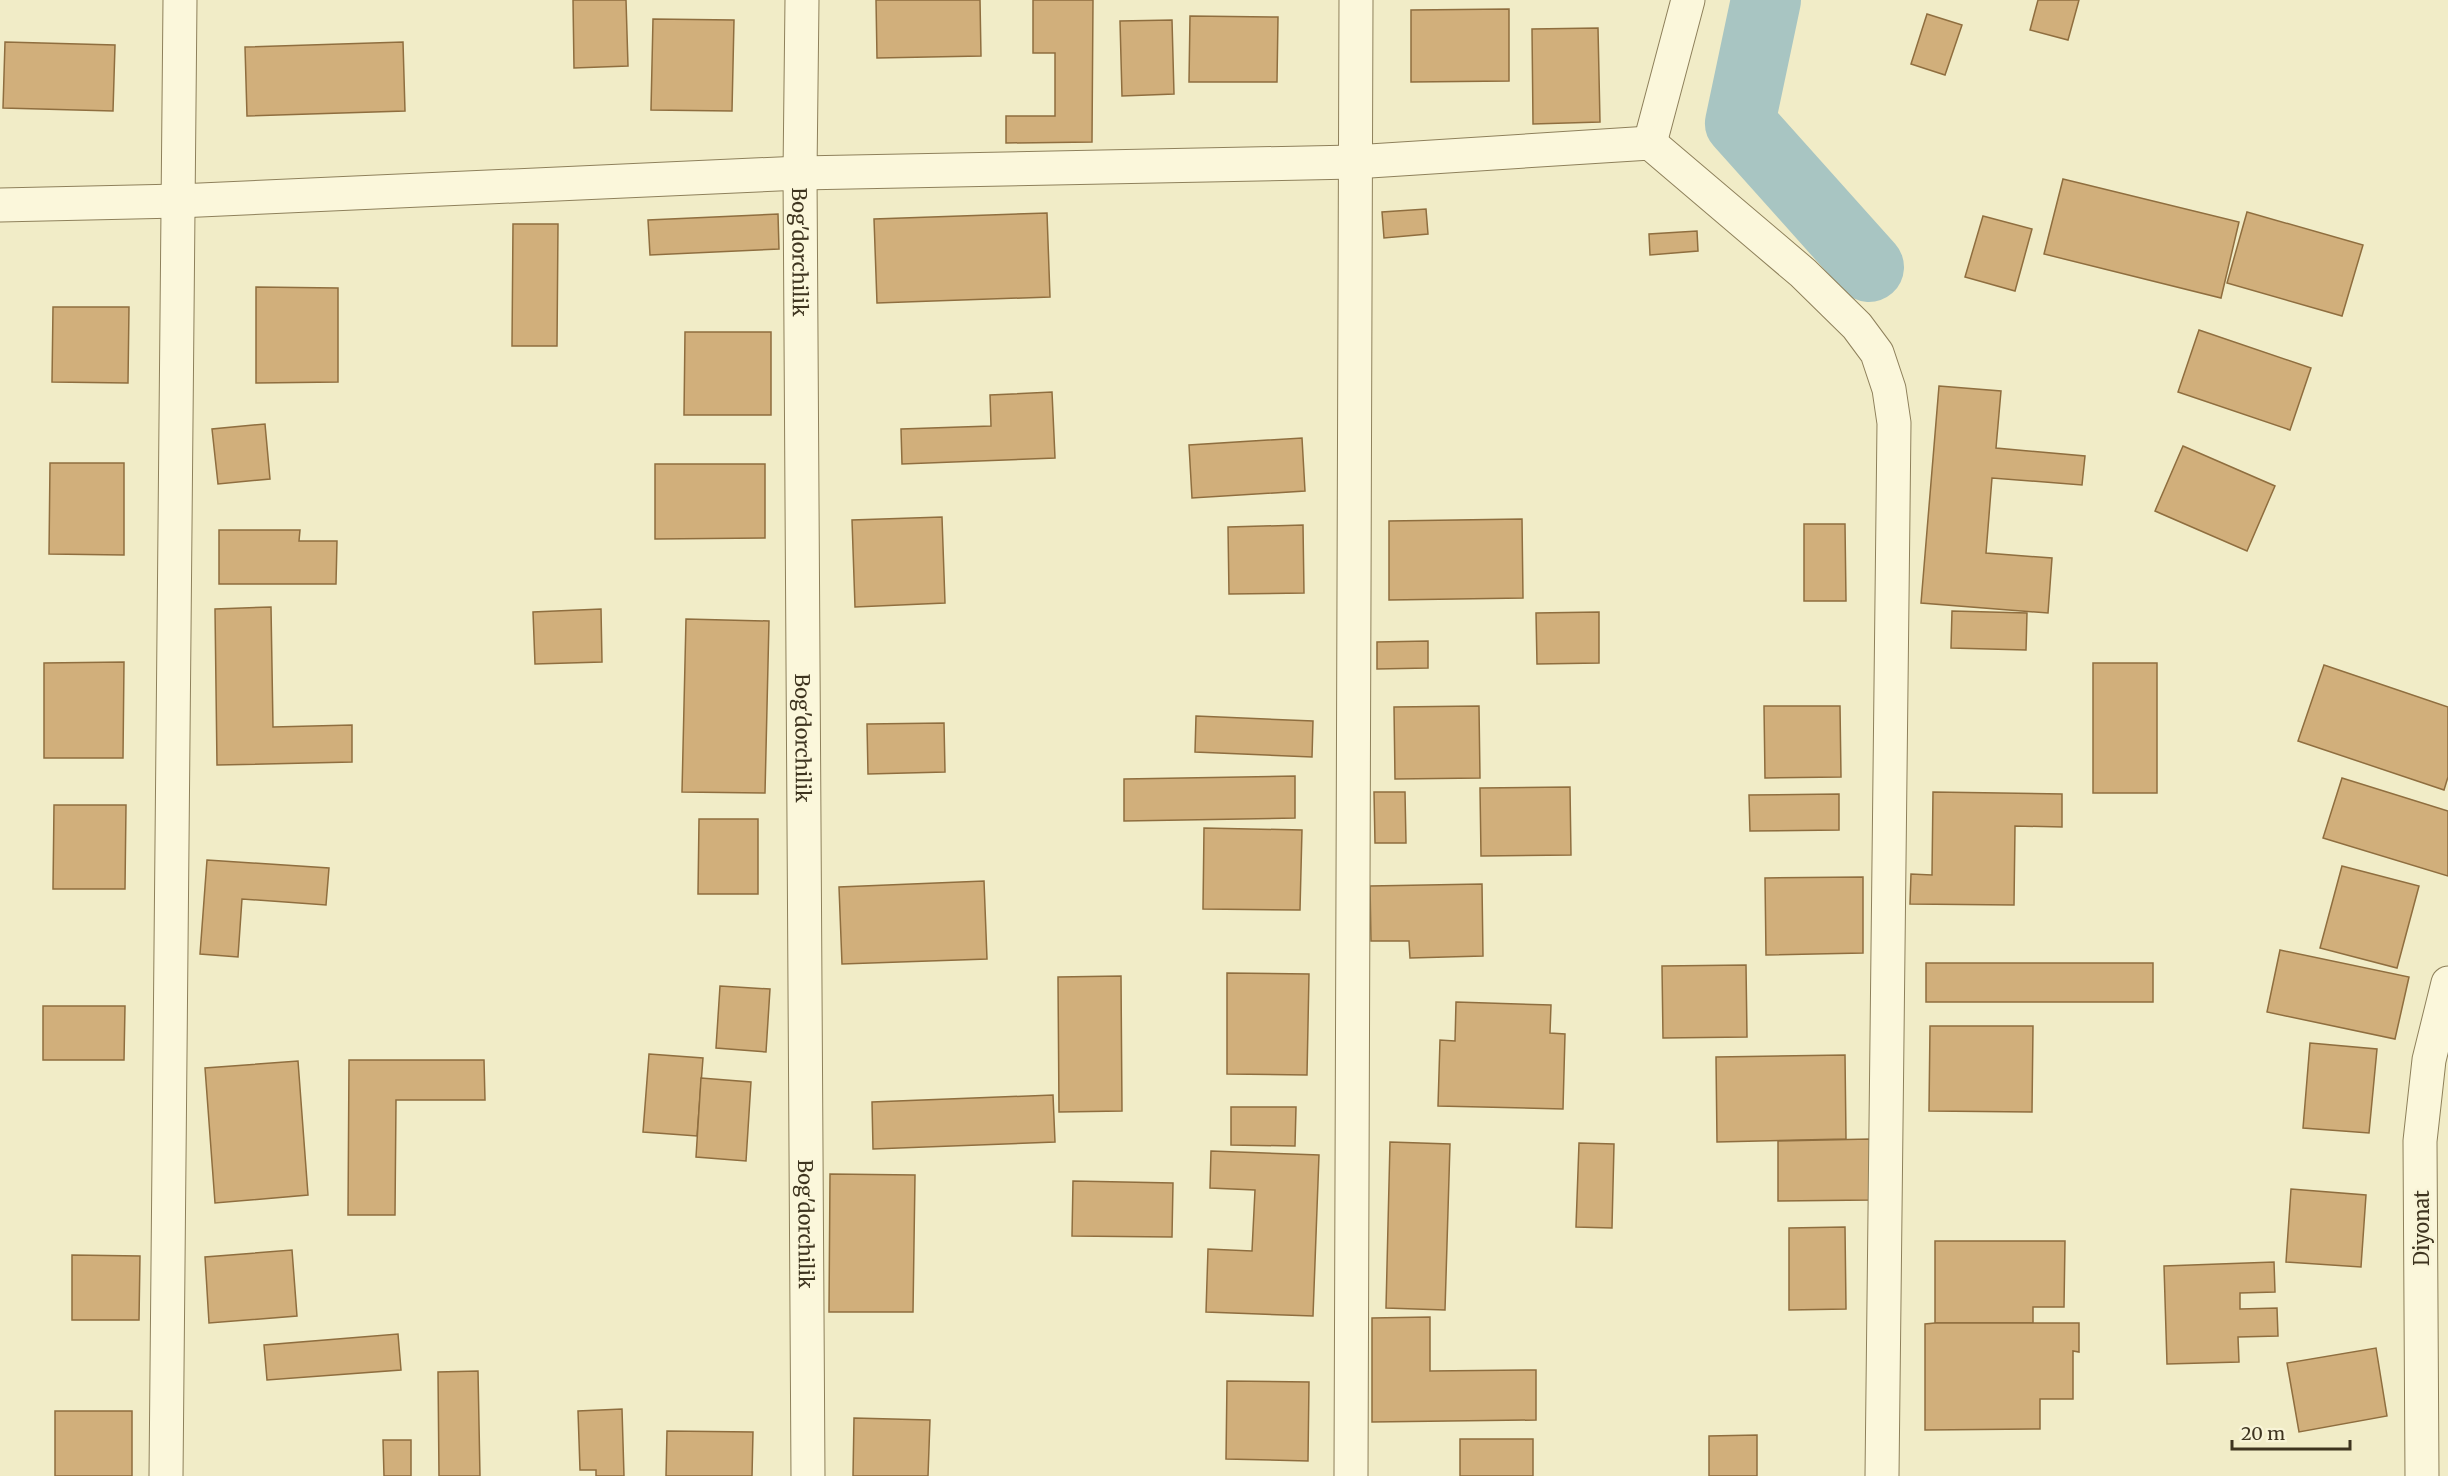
<svg xmlns="http://www.w3.org/2000/svg" width="2448" height="1476" font-family="Merriweather,serif">
	<rect width="100%" height="100%" fill="#f1ecc7"/>
	<g fill="none" stroke-linecap="round" stroke-linejoin="round">
		<!-- river -->
		<polyline stroke="#a8c5c2" stroke-width="70" points="1766,0 1740,123 1869,267"/>
	</g>
	<!-- building -->
	<g fill="#d1af7b" stroke="#8f6e3f" stroke-width="1.5">
		<polygon points="573,0 626,0 628,66 574,68"/>
		<polygon points="876,0 980,0 981,56 877,58"/>
		<polygon points="1033,0 1093,0 1092,142 1006,143 1006,116 1055,116 1055,53 1033,53"/>
		<polygon points="2038,0 2079,0 2068,40 2030,30"/>
		<polygon points="1509,9 1509,81 1411,82 1411,10"/>
		<polygon points="1927,14 1962,25 1945,75 1911,64"/>
		<polygon points="1190,16 1278,17 1277,82 1189,82"/>
		<polygon points="653,19 734,20 732,111 651,110"/>
		<polygon points="1172,20 1174,94 1122,96 1120,21"/>
		<polygon points="1598,28 1600,122 1533,124 1532,29"/>
		<polygon points="5,42 115,45 113,111 3,108"/>
		<polygon points="403,42 405,111 247,116 245,47"/>
		<polygon points="2063,179 2239,222 2221,298 2044,254"/>
		<polygon points="1426,209 1428,234 1384,238 1382,212"/>
		<polygon points="2247,212 2363,245 2342,316 2227,283"/>
		<polygon points="1047,213 1050,297 877,303 874,219"/>
		<polygon points="778,214 779,249 650,255 648,220"/>
		<polygon points="1983,216 2032,229 2015,291 1965,277"/>
		<polygon points="513,224 558,224 557,346 512,346"/>
		<polygon points="1697,231 1698,251 1650,255 1649,234"/>
		<polygon points="256,287 338,288 338,382 256,383"/>
		<polygon points="53,307 129,307 128,383 52,382"/>
		<polygon points="2199,330 2311,368 2290,430 2178,392"/>
		<polygon points="685,332 771,332 771,415 684,415"/>
		<polygon points="1939,386 2001,391 1996,448 2085,456 2082,485 1992,478 1986,553 2052,558 2048,613 1921,603"/>
		<polygon points="1052,392 1055,458 902,464 901,429 991,426 990,395"/>
		<polygon points="265,424 270,479 218,484 212,429"/>
		<polygon points="1302,438 1305,491 1192,498 1189,445"/>
		<polygon points="2183,446 2275,486 2247,551 2155,511"/>
		<polygon points="50,463 124,463 124,555 49,554"/>
		<polygon points="655,464 765,464 765,538 655,539"/>
		<polygon points="942,517 945,603 855,607 852,520"/>
		<polygon points="1522,519 1523,598 1389,600 1389,521"/>
		<polygon points="1804,524 1845,524 1846,601 1804,601"/>
		<polygon points="1303,525 1304,593 1229,594 1228,527"/>
		<polygon points="219,530 300,530 299,541 337,541 336,584 219,584"/>
		<polygon points="271,607 273,727 352,725 352,762 217,765 215,609"/>
		<polygon points="601,609 602,662 535,664 533,612"/>
		<polygon points="1952,611 2027,613 2026,650 1951,648"/>
		<polygon points="1599,612 1599,663 1537,664 1536,613"/>
		<polygon points="686,619 769,621 765,793 682,792"/>
		<polygon points="1428,641 1428,668 1377,669 1377,642"/>
		<polygon points="124,662 123,758 44,758 44,663"/>
		<rect x="2093" y="663" width="64" height="130"/>
		<polygon points="2324,665 2448,707 2448,777 2444,790 2298,741"/>
		<polygon points="1479,706 1480,778 1395,779 1394,707"/>
		<polygon points="1764,706 1840,706 1841,777 1765,778"/>
		<polygon points="1196,716 1313,721 1312,757 1195,752"/>
		<polygon points="944,723 945,772 868,774 867,724"/>
		<polygon points="1295,776 1295,818 1124,821 1124,779"/>
		<polygon points="2342,778 2448,811 2448,876 2323,838"/>
		<polygon points="1570,787 1571,855 1481,856 1480,788"/>
		<polygon points="1374,792 1405,792 1406,843 1375,843"/>
		<polygon points="1933,792 2062,794 2062,827 2015,826 2014,905 1910,904 1911,874 1932,875"/>
		<polygon points="1839,794 1839,830 1750,831 1749,795"/>
		<polygon points="54,805 126,805 125,889 53,889"/>
		<polygon points="699,819 758,819 758,894 698,894"/>
		<polygon points="1204,828 1302,830 1300,910 1203,909"/>
		<polygon points="207,860 329,868 326,905 242,899 238,957 200,954"/>
		<polygon points="2342,866 2419,886 2397,968 2320,948"/>
		<polygon points="1863,877 1863,953 1766,955 1765,878"/>
		<polygon points="984,881 987,959 842,964 839,887"/>
		<polygon points="1482,884 1483,956 1410,958 1409,941 1371,941 1370,886"/>
		<polygon points="2280,950 2409,977 2395,1039 2267,1012"/>
		<rect x="1926" y="963" width="227" height="39"/>
		<polygon points="1746,965 1747,1037 1663,1038 1662,966"/>
		<polygon points="1227,973 1309,974 1307,1075 1227,1074"/>
		<polygon points="1121,976 1122,1111 1059,1112 1058,977"/>
		<polygon points="720,986 770,989 766,1052 716,1048"/>
		<polygon points="1456,1002 1551,1005 1550,1033 1565,1034 1563,1109 1438,1106 1440,1040 1455,1041"/>
		<polygon points="43,1006 125,1006 124,1060 43,1060"/>
		<polygon points="1930,1026 2033,1026 2032,1112 1929,1111"/>
		<polygon points="2310,1043 2377,1049 2369,1133 2303,1128"/>
		<polygon points="649,1054 703,1058 697,1136 643,1132"/>
		<polygon points="1845,1055 1846,1139 1717,1142 1716,1057"/>
		<polygon points="349,1060 484,1060 485,1100 396,1100 395,1215 348,1215"/>
		<polygon points="298,1061 308,1195 215,1203 205,1068"/>
		<polygon points="701,1078 751,1082 746,1161 696,1157"/>
		<polygon points="1053,1095 1055,1142 873,1149 872,1102"/>
		<polygon points="1231,1107 1296,1107 1295,1146 1231,1145"/>
		<polygon points="1870,1139 1870,1200 1778,1201 1778,1141"/>
		<polygon points="1390,1142 1450,1144 1445,1310 1386,1308"/>
		<polygon points="1579,1143 1614,1144 1612,1228 1576,1227"/>
		<polygon points="1211,1151 1319,1155 1313,1316 1206,1312 1208,1249 1252,1251 1255,1190 1210,1188"/>
		<polygon points="830,1174 915,1175 913,1312 829,1312"/>
		<polygon points="1073,1181 1173,1183 1172,1237 1072,1236"/>
		<polygon points="2291,1189 2366,1195 2361,1267 2286,1262"/>
		<polygon points="1845,1227 1846,1309 1789,1310 1789,1228"/>
		<polygon points="1935,1241 2065,1241 2064,1307 2033,1307 2033,1323 1935,1323"/>
		<polygon points="292,1250 297,1316 209,1323 205,1257"/>
		<polygon points="72,1255 140,1256 139,1320 72,1320"/>
		<polygon points="2274,1262 2275,1292 2240,1293 2240,1309 2277,1308 2278,1336 2238,1337 2239,1362 2167,1364 2164,1266"/>
		<polygon points="1430,1317 1430,1371 1536,1370 1536,1420 1372,1422 1372,1318"/>
		<polygon points="1935,1323 2079,1323 2079,1352 2073,1351 2073,1399 2040,1399 2040,1429 1925,1430 1925,1324"/>
		<polygon points="398,1334 401,1370 267,1380 264,1345"/>
		<polygon points="2376,1348 2387,1416 2299,1432 2287,1363"/>
		<polygon points="478,1371 480,1476 439,1476 438,1372"/>
		<polygon points="1227,1381 1309,1382 1308,1461 1226,1459"/>
		<polygon points="622,1409 624,1476 596,1476 596,1470 580,1470 578,1411"/>
		<rect x="55" y="1411" width="77" height="65"/>
		<polygon points="854,1418 930,1420 928,1476 853,1476"/>
		<polygon points="667,1431 753,1432 752,1476 666,1476"/>
		<polygon points="1757,1435 1757,1476 1709,1476 1709,1436"/>
		<rect x="1460" y="1439" width="73" height="37"/>
		<polygon points="383,1440 411,1440 411,1476 384,1476"/>
	</g>
	<g fill="none" stroke-linecap="round" stroke-linejoin="round">
		<defs>
			<g id="minor">
				<path id="s1" d="M802,0l-2,173 8,1303"/>
				<polyline points="1650,143 1688,0"/>
				<polyline points="0,205 178,201 800,173 1354,162 1650,143 1803,273 1857,326 1877,353 1889,389 1894,423 1882,1476"/>
				<polyline points="166,1476 180,0"/>
				<polyline points="1351,1476 1356,0"/>
				<polyline points="2422,1476 2420,1141 2429,1060 2448,983"/>
			</g>
		</defs>
		<!-- minor casing -->
		<use href="#minor" stroke="#8e805b" stroke-width="35"/>
		<!-- minor -->
		<use href="#minor" stroke="#fbf7db" stroke-width="33"/>
	</g>
	<g text-anchor="middle" dominant-baseline="central" stroke-width="4.5" stroke-linejoin="round" paint-order="stroke">
		<!-- street labels -->
		<g font-size="20" fill="#3e341f" stroke="#f8f4d7">
			<text stroke="none"><textPath href="#s1" startOffset="252">Bog'dorchilik</textPath></text>
			<text stroke="none"><textPath href="#s1" startOffset="738">Bog'dorchilik</textPath></text>
			<text stroke="none"><textPath href="#s1" startOffset="1224">Bog'dorchilik</textPath></text>
			<text transform="translate(2421 1228) rotate(-90)">Diyonat</text>
		</g>
	</g>
	<!-- scale -->
	<path d="M2232 1440v9h118v-9" fill="none" stroke="#3e341f" stroke-width="3"/>
	<text x="2241" y="1440" font-size="18" fill="#3e341f" stroke="#f8f4d7" stroke-width="4.5" paint-order="stroke">20 m</text>
</svg>
